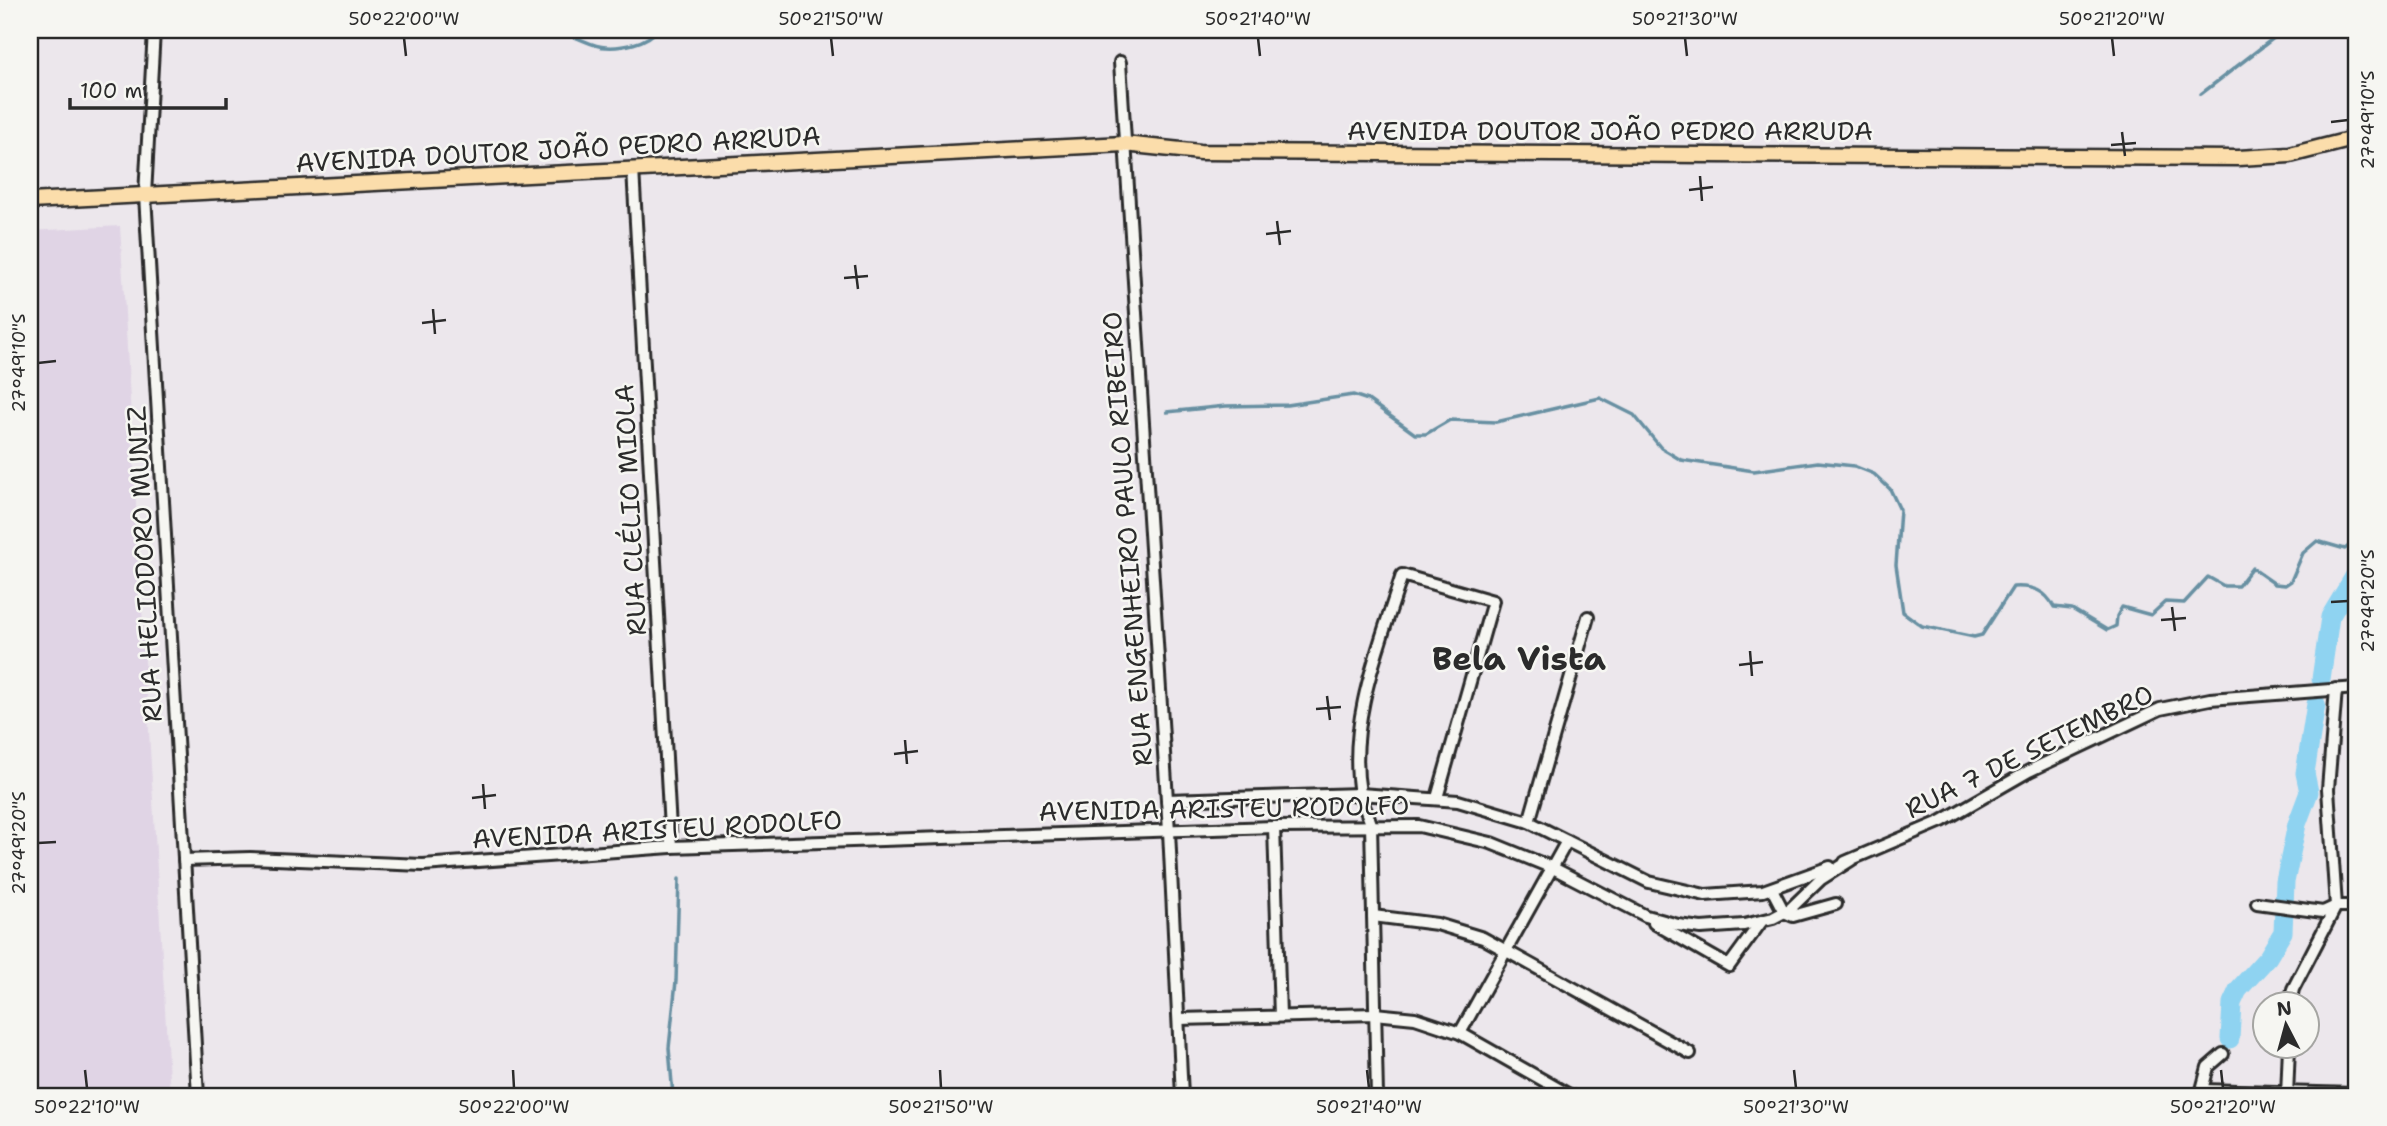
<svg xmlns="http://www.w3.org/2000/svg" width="2387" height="1126" font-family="'Shantell Sans',sans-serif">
	<rect width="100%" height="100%" fill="#ece7ec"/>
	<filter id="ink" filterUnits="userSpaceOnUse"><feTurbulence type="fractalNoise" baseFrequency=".0143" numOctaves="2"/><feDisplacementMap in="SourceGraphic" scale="14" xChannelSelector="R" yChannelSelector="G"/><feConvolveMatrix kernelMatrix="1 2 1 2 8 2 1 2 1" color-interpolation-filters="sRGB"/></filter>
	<g filter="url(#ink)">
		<!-- built -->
		<polygon fill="#e0d4e5" points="120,226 170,1096 42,1096 30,1090 30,231"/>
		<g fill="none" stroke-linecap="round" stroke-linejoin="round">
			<!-- stream -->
			<g stroke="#6790a2" stroke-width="3.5">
				<path d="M513,30c19,5 37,2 55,5 13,3 25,12 38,12 15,1 42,-4 51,-17"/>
				<polyline points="2201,94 2284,30"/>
				<path d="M1167,412l59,-6 61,-1 66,-10 15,5 47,34h11l24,-14 46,2 104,-24 34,17 27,33 20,12 73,11 64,-9 36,4 20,8 16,15 10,21 -4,55 7,47 19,14 52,11 8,-2 31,-48c20,-1 32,3 41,20l18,2 35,21 9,-4 1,-10 5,-9 29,8 14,-13 19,1 24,-26 16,9h14l14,-18 23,16 10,1 6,-4 12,-28 14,-12 28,8 12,-10"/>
				<polyline points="673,1096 669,1048 676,981 679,879"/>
			</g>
			<!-- river -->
			<g stroke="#8fd3f1" stroke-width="19">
				<polyline points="2321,679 2330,617 2357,572"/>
				<polyline points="2230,1039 2232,1003 2238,990 2268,957 2283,932 2285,882 2297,824 2309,792 2305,773 2316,704"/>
			</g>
			<defs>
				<g id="minor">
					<polyline points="154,30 145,195 198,1096"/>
					<polyline points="1120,62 1169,831 1182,1096"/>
					<polyline points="633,169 671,847"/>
					<polyline points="1167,800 1360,794 1458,801 1529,822 1649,882 1705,895 1763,891 1830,867"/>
					<polyline points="1529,822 1588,617"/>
					<polyline points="1274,827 1280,1016"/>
					<polyline points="184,860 250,858 423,865 671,847 1274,827 1419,826 1491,843 1553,868 1646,916 1678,925 1701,928 1744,925 1773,918 1790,909 1821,879 1851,860"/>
					<polyline points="1845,862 1942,821 2029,771 2160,709 2210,699 2357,688"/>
					<polyline points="1772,889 1784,912 1793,916 1836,904"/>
					<polyline points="2257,903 2323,912 2336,906 2357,906"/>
					<polyline points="1373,916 1437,924 1483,938 1690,1053"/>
					<polyline points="1654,923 1729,966 1761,922"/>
					<polyline points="2290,1004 2293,989 2336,906 2328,789 2336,689"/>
					<polyline points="1179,1019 1375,1014 1415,1018 1460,1033 1571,1096"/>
					<polyline points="1460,1033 1567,841"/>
					<polyline points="2202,1090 2357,1094"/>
					<path d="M1377,1096l-6,-272c-3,-10 -9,-20 -11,-31 -13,-72 21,-151 42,-218l91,26 -56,197"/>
					<polyline points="2197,1096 2202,1090 2208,1067 2223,1054"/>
					<polyline points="2287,1096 2289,1046"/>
				</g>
				<polyline id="major" points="30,201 1124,144 1200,152 2238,158 2290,155 2357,138"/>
			</defs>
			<!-- minor casing -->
			<use href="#minor" stroke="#2b2b2b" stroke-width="16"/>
			<!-- major casing -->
			<use href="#major" stroke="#2b2b2b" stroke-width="19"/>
			<!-- minor -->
			<use href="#minor" stroke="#f6f6f2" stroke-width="10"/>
			<!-- major -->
			<use href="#major" stroke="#fbddab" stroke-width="14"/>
		</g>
	</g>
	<!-- ticks -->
	<path fill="none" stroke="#2b2b2b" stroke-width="2.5" d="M404,38l2,18M831,38l2,18M1258,38l2,18M1685,38l2,18M2112,38l2,18M2331,122l17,-2M2122,132l3,24M2111,145l25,-2M1700,176l2,25M1689,190l24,-3M1277,221l3,24M1266,234l25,-3M855,265l3,24M844,278l24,-2M433,309l2,25M422,323l24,-3M38,363l18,-2M2331,602l17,-1M2172,607l3,24M2161,620l25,-2M1750,651l2,25M1739,665l24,-3M1327,696l3,24M1316,709l25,-2M905,740l2,24M894,754l24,-3M483,784l2,25M472,798l24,-3M38,843l18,-1M85,1070l2,18M513,1070l1,18M940,1070l1,18M1367,1070l2,18M1794,1070l2,18M2221,1070l2,18"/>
	<g text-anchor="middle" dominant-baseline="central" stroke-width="5" stroke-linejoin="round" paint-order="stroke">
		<!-- street labels -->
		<g font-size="26" fill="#2b2b2b" stroke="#f6f6f2">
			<text x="1610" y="130">AVENIDA DOUTOR JOÃO PEDRO ARRUDA</text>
			<text transform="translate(558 149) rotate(-3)">AVENIDA DOUTOR JOÃO PEDRO ARRUDA</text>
			<text transform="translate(630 510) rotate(-93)">RUA CLÉLIO MIOLA</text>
			<text transform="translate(1127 539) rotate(-94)">RUA ENGENHEIRO PAULO RIBEIRO</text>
			<text transform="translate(144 564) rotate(-93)">RUA HELIODORO MUNIZ</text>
			<text transform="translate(2029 751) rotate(-26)">RUA 7 DE SETEMBRO</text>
			<text transform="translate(1224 808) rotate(-1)">AVENIDA ARISTEU RODOLFO</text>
			<text transform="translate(657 829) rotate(-3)">AVENIDA ARISTEU RODOLFO</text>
		</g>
		<!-- district labels -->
		<g font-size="33" font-weight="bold" fill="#2b2b2b" stroke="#f6f6f2">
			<text x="1519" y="658">Bela Vista</text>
		</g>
	</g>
	<!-- margin -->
	<rect width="2387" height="1126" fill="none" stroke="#f6f6f2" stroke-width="77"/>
	<!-- north arrow -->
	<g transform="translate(2286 1025) rotate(354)"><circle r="33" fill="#f6f6f2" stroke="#a5a5a2" stroke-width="2"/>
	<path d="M0-5L12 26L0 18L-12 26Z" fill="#2b2b2b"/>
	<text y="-10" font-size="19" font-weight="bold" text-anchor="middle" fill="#2b2b2b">N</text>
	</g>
	<!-- scale -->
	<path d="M70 98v10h156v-10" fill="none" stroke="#2b2b2b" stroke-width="3.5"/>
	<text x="80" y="98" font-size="21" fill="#2b2b2b" stroke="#f6f6f2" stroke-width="5" paint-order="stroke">100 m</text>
	<rect x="38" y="38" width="2310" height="1050" fill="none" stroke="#2b2b2b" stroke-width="2.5"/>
	<g font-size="18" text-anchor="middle" fill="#2b2b2b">
		<text x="404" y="25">50°22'00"W</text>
		<text x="831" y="25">50°21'50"W</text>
		<text x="1258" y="25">50°21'40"W</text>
		<text x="1685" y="25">50°21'30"W</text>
		<text x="2112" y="25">50°21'20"W</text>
		<text transform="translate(2368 120) rotate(-90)" y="6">27°49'10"S</text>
		<text transform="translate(19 363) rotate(-90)" y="6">27°49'10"S</text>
		<text transform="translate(2368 601) rotate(-90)" y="6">27°49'20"S</text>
		<text transform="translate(19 843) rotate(-90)" y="6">27°49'20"S</text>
		<text x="87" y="1113">50°22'10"W</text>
		<text x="514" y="1113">50°22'00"W</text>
		<text x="941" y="1113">50°21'50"W</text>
		<text x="1369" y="1113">50°21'40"W</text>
		<text x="1796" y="1113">50°21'30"W</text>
		<text x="2223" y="1113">50°21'20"W</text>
	</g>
</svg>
